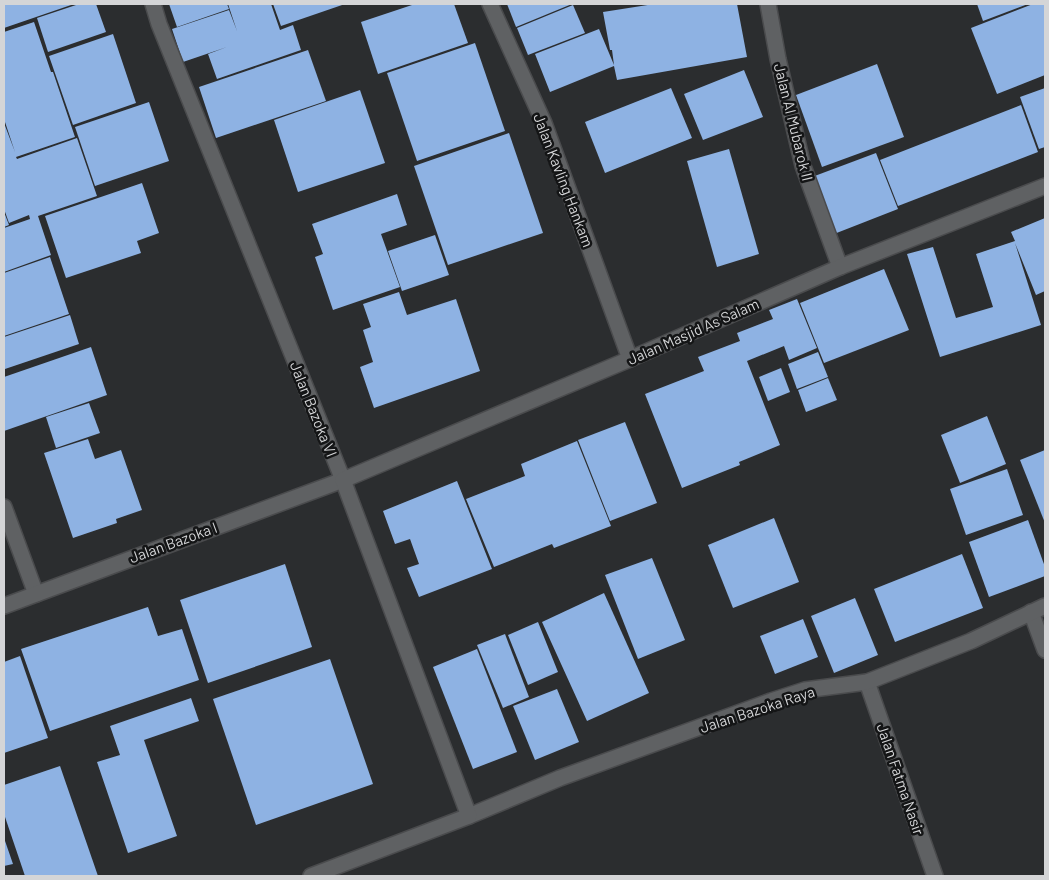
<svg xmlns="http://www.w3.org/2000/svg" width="1049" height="880" font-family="Barlow,sans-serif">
	<rect width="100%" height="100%" fill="#2b2d2f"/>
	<!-- building -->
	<g fill="#8eb2e3">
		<polygon points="4,4 74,4 4,28"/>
		<polygon points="79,4 96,4 106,32 48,52 37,18"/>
		<polygon points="169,4 227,4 229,9 177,27"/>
		<polygon points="228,4 271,4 280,30 293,25 301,50 217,79 208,54 227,47 183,62 172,29 229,10 237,31"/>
		<polygon points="273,4 345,4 281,26"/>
		<polygon points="415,4 454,4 468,43 378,74 361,22"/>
		<polygon points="507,4 572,4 516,27"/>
		<polygon points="654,4 737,4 747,57 617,80 614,66 550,92 535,54 599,29 614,65 612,50 610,50 603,12"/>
		<polygon points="977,4 1028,4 983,21"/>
		<polygon points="1033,4 1045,4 1045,75 997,94 971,28"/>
		<polygon points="573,5 585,33 528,55 517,28"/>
		<polygon points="34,22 51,72 53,72 75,137 16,157 17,159 77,138 97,196 38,216 51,255 4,272 4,228 30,219 29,215 9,223 4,209 4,123 15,152 4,119 4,32"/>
		<polygon points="113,34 136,103 73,125 49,56"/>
		<polygon points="475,43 505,131 417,161 387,73"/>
		<polygon points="308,50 326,101 216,138 199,87"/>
		<polygon points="877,64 904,137 822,167 796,95"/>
		<polygon points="744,70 763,117 703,140 684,94"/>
		<polygon points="671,88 692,138 605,173 585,122"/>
		<polygon points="1045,88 1045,147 1039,149 1020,97"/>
		<polygon points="360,90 385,163 298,192 274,120"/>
		<polygon points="149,102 169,161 95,186 75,127"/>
		<polygon points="1021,105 1038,152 898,206 880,160"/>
		<polygon points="509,133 543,233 448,265 414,166"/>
		<polygon points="729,149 759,254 717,267 687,161"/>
		<polygon points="876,153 898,209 834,234 812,177"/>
		<polygon points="142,183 159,233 137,241 141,253 66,278 45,216"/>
		<polygon points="397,194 407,225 381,234 400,287 333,310 315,257 323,254 312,224"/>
		<polygon points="4,212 9,225 4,227"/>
		<polygon points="1045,218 1045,291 1036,295 1015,243 1041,325 940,357 907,254 933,247 956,318 993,307 976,254 1015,241 1011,232"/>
		<polygon points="435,235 449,275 402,291 388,251"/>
		<polygon points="50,257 69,314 4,336 4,273"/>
		<polygon points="884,269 909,330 824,363 800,303"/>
		<polygon points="399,292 407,315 456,299 480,371 374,408 360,367 373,362 363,330 371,327 363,304"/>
		<polygon points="797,299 817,348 789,360 784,346 747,361 780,445 739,462 740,465 682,488 645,394 704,371 698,357 740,341 737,333 773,319 769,310"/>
		<polygon points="70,315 79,344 5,369 4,337"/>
		<polygon points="91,347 107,395 4,431 4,377"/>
		<polygon points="818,352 828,377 797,389 788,364"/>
		<polygon points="781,368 790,392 768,401 759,377"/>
		<polygon points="828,378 837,400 806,412 798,390"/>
		<polygon points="89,403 100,433 56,448 46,417"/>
		<polygon points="987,416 1006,464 960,483 941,435"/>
		<polygon points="625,422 657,503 610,521 578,440"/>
		<polygon points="88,439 95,459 121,450 142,510 116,519 117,523 73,538 44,453"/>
		<polygon points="577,441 611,526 554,548 552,544 494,567 466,499 525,476 521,464"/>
		<polygon points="1045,450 1045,523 1020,460"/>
		<polygon points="1007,469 1023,515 966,535 950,489"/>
		<polygon points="457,481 492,569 419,597 407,568 419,564 410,539 395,544 383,511"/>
		<polygon points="774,518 799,582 733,608 708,545"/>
		<polygon points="1028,520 1045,567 1045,576 989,597 969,542"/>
		<polygon points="962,554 983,608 895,642 874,589"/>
		<polygon points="652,558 685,640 638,659 605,575"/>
		<polygon points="285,564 312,647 208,683 180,600"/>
		<polygon points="604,593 649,693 587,721 542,622"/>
		<polygon points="855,598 878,655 834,673 811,616"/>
		<polygon points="148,607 158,636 182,629 199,680 50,731 21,649"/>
		<polygon points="803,619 818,657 775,674 760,636"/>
		<polygon points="538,622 558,672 528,685 508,635"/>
		<polygon points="505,634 529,697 503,708 477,645"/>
		<polygon points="477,649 517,752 473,769 433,667"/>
		<polygon points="20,656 48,738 4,753 4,662"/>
		<polygon points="330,659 373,784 256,825 213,699"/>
		<polygon points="557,689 579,742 535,760 513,706"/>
		<polygon points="191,698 199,721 144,740 177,836 128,853 97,762 120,755 110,726"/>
		<polygon points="60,766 98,876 25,876 4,814 4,785"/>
		<polygon points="4,838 13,864 4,866"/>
	</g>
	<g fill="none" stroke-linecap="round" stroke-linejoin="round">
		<defs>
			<g id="minor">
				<polyline points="490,4 544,123 630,359"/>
				<polyline points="768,4 778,59 803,166 840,267"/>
				<polyline points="4,507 36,594"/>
				<polyline points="4,606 343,480 159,24 153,4"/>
				<polyline points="1031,612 1045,650"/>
				<polyline points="867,682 935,876"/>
				<polyline points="469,816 560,778 771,701 805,690 867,682 971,641 1045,606"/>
			</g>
			<polyline id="tertiary" points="311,876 469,816 343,480 630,359 840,267 1045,186"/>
		</defs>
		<!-- minor casing -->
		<use href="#minor" stroke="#4a4b4d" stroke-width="18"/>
		<!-- tertiary casing -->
		<use href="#tertiary" stroke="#4a4b4d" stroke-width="18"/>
		<!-- minor -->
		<use href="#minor" stroke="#5f6163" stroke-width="15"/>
		<!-- tertiary -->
		<use href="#tertiary" stroke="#5f6163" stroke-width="15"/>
	</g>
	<g text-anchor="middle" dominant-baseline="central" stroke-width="5" stroke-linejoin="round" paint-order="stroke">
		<!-- street labels -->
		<g font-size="15" fill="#d4d5d7" stroke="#141516">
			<text transform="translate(794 122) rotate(76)">Jalan Al Mubarok II</text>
			<text transform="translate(564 180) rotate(69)">Jalan Kavling Hankam</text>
			<text transform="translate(693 331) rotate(-24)">Jalan Masjid As Salam</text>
			<text transform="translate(314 409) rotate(68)">Jalan Bazoka VI</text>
			<text transform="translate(173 542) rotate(-20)">Jalan Bazoka I</text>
			<text transform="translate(757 709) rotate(-18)">Jalan Bazoka Raya</text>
			<text transform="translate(901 779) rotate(71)">Jalan Fatma Nasir</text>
		</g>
	</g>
	<!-- border -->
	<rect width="1049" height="880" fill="none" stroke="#d4d5d7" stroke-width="10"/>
</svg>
